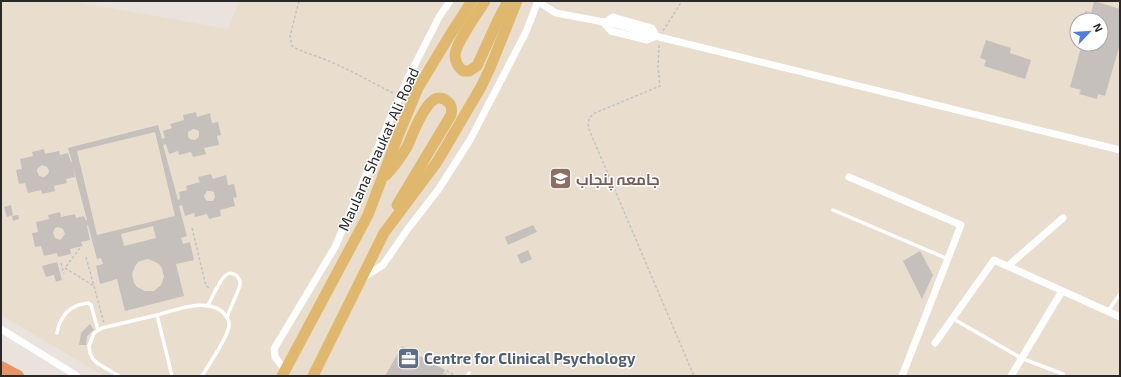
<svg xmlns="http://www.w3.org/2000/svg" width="1121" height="377" font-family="'Exo 2',Cairo,sans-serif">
	<rect width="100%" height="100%" fill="#eae3dd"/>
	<!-- education -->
	<path fill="#e9dece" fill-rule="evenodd" d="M1,1h70l157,28 11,-28h881v375h-1016l-103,-61zM1077,20h24v24h-24z"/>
	<!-- building -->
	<g fill="#c5c0bc" fill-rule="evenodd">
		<polygon points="1094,1 1120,9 1120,44 1105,96 1098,94 1097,99 1079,94 1081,90 1070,87 1082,44 1101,44 1101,20 1083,20 1085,11 1091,13"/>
		<polygon points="986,40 1011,48 1010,53 1031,60 1025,79 984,66 986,60 980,58"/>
		<path d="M196,112l1,5 13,-4 2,10 6,-1 3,13 -4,1 2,9 -15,3 2,6 -13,3 -2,-5 -12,3 -1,-4 -9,3 -3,-10 -3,1 15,55 2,-1 -1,-7 8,-2 -1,-4 14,-4 -2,-5 13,-3 2,5 13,-4 2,10 6,-1 3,13 -4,1 2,8 -15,4 1,6 -12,3 -2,-5 -12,3 -1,-4 -9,3 -3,-11 -3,1 8,30 -6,2 2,6 7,-2 4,18 -18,4 8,32 -59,15 -8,-32 -17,5 -4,-18 7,-2 -2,-6 -4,1 -9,-34 -1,1 3,14 -9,2 2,4 -13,3 1,5 -13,3 -1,-4 -13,3 -3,-10 -6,1 -3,-14 6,-1 -2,-10 13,-3 -1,-4 12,-3 1,5 14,-3 1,4 8,-2 2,5 1,-1 -14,-53 2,10 -9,2 1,4 -13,3 1,5 -13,3 -1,-4 -13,3 -3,-10 -6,1 -3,-14 6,-1 -2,-10 13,-3 -1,-4 12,-3 1,5 14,-3 1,4 8,-2 3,9h1l-4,-14 90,-23 4,14 3,-1 -2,-7 9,-3 -2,-4 14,-4 -1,-5zM193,129l5,1 1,2v5l-4,3 -5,-1 -2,-2v-5zM155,132l20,84 -78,19 -20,-84zM42,165l5,2 2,4 -1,3 -4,3 -5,-1 -2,-5v-2zM207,191h4l3,1 1,5 -2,4h-5l-2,-1 -2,-4zM153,226l3,12 -32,8 -3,-12zM58,227l5,2 2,5 -3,4 -2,2 -5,-2 -2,-5 2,-5zM147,259l4,1 8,4 3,4 2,9 -3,8 -7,6h-9l-8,-4 -3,-4 -2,-9 3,-8 3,-4z"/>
		<polygon points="11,205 13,215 7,217 4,207"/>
		<polygon points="18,215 19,219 13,221 12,216"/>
		<polygon points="533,225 537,232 508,245 505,237"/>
		<polygon points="528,250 532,259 521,264 517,255"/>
		<polygon points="920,251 933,275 922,299 903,261"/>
		<polygon points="57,262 62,280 56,282 54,275 46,277 42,266"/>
		<polygon points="90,324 94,330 87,336 86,345 79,345 81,333"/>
		<polygon points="402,346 445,370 442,376 385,376"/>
	</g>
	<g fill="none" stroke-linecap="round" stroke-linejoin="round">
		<!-- path -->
		<g stroke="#c3c3c3" stroke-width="1.5" stroke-dasharray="3 2" stroke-linecap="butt">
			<path d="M299,1l-9,35 2,10c11,7 23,9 34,14 23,9 45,22 67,33"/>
			<polyline points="663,31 682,1"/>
			<polyline points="659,45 658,67 660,86 595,113 589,118 588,127 694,376"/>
			<polyline points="192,228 206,286 210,288"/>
			<polyline points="80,248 65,268 94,286"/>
			<polyline points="86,257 104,323"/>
			<polyline points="61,263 64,274"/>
			<polyline points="444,376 447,371 456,376"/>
		</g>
		<!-- lane -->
		<g stroke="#fff" stroke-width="3.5">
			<polyline points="833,210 948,259"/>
			<path d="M208,305c4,-7 12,-26 18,-30 6,-5 15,2 14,10 -3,10 -9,21 -13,32"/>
			<polyline points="1108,311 1120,294"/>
			<path d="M157,315c19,-5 55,-20 69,1 3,4 4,9 2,14 -4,13 -19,34 -26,46"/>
			<polyline points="952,318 1021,358 1063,374 1062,376"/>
			<path d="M57,333c3,-17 13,-28 31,-30l3,2 7,25"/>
			<polyline points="119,376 97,363 93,359 90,353 89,346 94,333 102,328 157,315 172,376"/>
			<polyline points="467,376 469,373"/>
		</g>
		<!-- street -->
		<g stroke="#fff" stroke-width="7">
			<polyline points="537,1 556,13 615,24 659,37 1120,150"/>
			<polygon points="613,17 652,28 656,36 647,40 611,31 604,23"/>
			<polyline points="849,177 961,225 902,376"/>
			<polyline points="1008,266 1063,218"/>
			<polyline points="364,277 383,265 407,230 438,190 470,140 526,32 538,1"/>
			<polyline points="1,329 77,376"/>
			<polyline points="935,343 994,260 1120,317"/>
			<polyline points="285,370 275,357 274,349 335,247 406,82 439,17 450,1"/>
			<polyline points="1011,376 1062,291"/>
		</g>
		<!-- primary -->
		<g stroke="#dfb86d" stroke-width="11">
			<path d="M485,1c-7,12 -29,41 -30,54 0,7 3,12 8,16h6l8,-5 21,-46 10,-19"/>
			<path d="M386,175c8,-8 15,-18 21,-28 5,-10 23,-66 42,-44 3,3 3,7 2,12l-54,90"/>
			<polyline points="282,376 368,215 398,136 418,88 450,35 472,1"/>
			<polyline points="313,376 384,233 437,162 481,87 490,68 517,1"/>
		</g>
		<!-- highway -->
		<polyline stroke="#ea9367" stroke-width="12" points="1,367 18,376"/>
	</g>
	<!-- icons -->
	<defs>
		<symbol id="university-square" viewBox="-11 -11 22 22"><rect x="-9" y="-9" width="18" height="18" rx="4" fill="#8d6e63" stroke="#fff"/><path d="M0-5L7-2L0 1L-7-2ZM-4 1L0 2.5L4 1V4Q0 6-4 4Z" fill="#fff"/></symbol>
		<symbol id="office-square" viewBox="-11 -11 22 22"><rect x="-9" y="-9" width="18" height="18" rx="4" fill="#5c6f8a" stroke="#fff"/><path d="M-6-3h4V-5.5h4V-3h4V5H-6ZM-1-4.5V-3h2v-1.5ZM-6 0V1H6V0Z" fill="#fff"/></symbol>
	</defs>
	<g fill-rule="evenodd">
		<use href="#university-square" x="548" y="166" width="25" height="25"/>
		<use href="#office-square" x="396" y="346" width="25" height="25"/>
	</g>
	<g text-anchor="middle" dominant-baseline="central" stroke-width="3" stroke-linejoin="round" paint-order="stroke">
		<!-- street labels -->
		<g font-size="15" fill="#292929" stroke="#fff">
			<text transform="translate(378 149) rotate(-66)">Maulana Shaukat Ali Road</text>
		</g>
		<!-- education labels -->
		<g font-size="15" font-weight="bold" fill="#785e54" stroke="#fff" text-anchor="start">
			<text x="576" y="179">جامعہ پنجاب</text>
		</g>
		<!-- service labels -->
		<g font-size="15" font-weight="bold" fill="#4e5e75" stroke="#fff" text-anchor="start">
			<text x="424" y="358">Centre for Clinical Psychology</text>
		</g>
	</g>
	<!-- border -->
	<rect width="1121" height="377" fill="none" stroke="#292929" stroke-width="4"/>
	<!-- north arrow -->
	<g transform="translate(1089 32) rotate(65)"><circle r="19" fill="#ffffff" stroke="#a9a9a9"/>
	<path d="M0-3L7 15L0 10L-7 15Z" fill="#507be3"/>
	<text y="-6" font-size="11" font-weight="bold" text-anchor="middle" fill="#292929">N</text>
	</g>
</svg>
